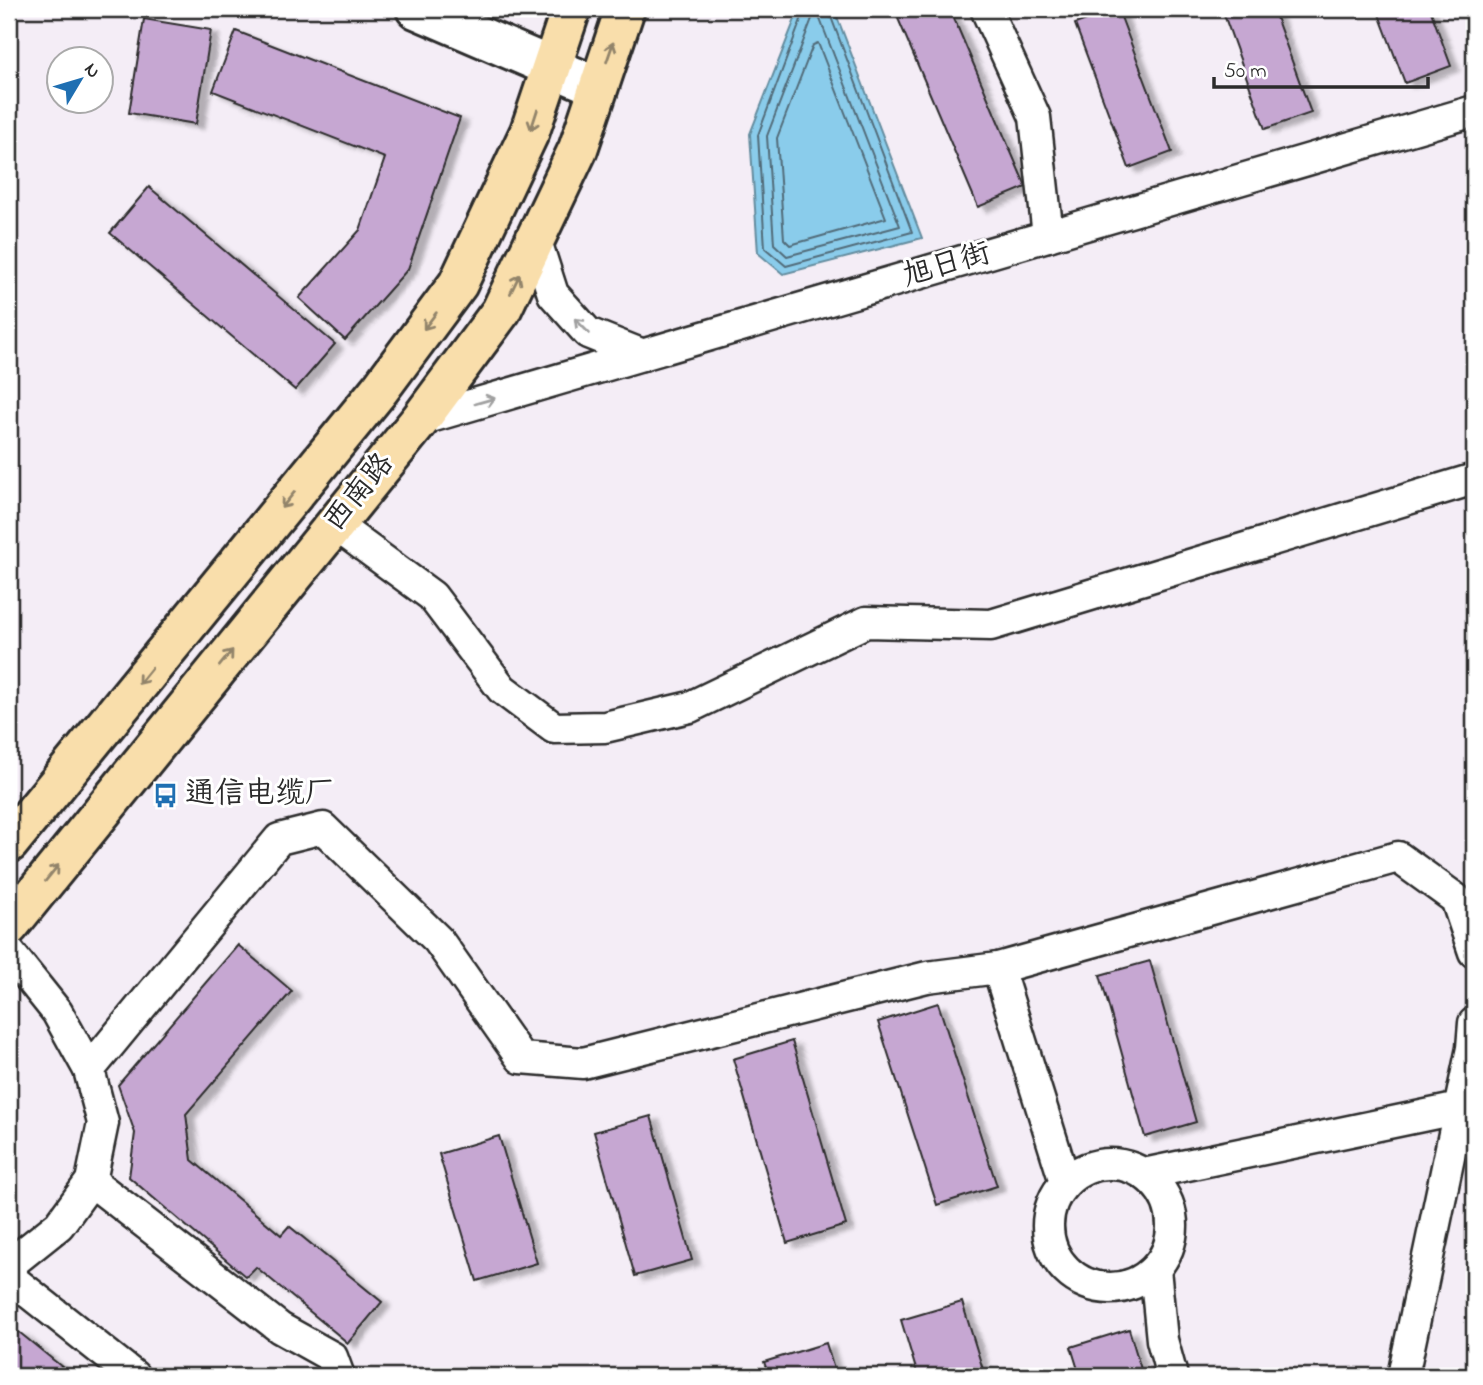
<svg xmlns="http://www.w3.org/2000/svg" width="1483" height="1385" font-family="'Indie Flower','LXGW WenKai TC',sans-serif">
	<defs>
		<filter id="shadow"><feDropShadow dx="8" dy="4.5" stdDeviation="2" flood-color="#0004"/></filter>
	</defs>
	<rect width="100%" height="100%" fill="#f4edf6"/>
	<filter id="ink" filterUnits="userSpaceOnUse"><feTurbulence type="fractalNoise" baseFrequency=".0143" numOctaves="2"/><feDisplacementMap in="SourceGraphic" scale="14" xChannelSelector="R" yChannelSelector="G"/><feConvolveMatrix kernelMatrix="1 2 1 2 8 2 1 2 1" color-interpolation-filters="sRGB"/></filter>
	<g filter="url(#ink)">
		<!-- water -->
		<polygon fill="#8acceb" stroke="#648c9e" stroke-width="2" points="799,9 834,9 922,238 783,274 758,253 750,134"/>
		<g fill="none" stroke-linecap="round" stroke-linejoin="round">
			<!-- shore -->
			<g stroke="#516b78" stroke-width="2">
				<polyline points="805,9 758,135 765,248 786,266 912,232 828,9"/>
				<polygon points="818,14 900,226 787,256 774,244 767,136 813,16"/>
				<polygon points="818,43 886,218 790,245 784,239 777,138 813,45"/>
			</g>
		</g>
		<!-- building -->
		<g fill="#c6a7d2" stroke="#2b2b2b" stroke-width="2" filter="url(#shadow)">
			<polygon points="894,9 950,9 1026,187 978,207"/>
			<polygon points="1118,9 1172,152 1129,168 1075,24"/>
			<polygon points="1222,9 1273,9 1311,113 1265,129"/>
			<polygon points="1377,9 1430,9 1451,66 1405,83"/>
			<polygon points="144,19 211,30 196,124 129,113"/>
			<polygon points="236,31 460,118 408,269 345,340 299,298 360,230 385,158 213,91"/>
			<polygon points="149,187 335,344 295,390 110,233"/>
			<polygon points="238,945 292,991 186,1114 192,1160 281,1235 289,1226 382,1302 348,1343 256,1267 246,1277 129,1177 135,1133 118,1085"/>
			<polygon points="1150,961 1196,1122 1145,1137 1100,975"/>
			<polygon points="938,1003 997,1186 937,1205 878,1022"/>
			<polygon points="792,1041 846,1225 787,1243 733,1059"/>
			<polygon points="651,1116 692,1260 635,1276 594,1132"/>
			<polygon points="499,1136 537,1263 477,1281 439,1154"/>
			<polygon points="962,1302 985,1376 918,1376 901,1320"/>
			<polygon points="1129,1329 1143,1376 1080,1376 1071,1347"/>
			<polygon points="19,1332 73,1376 9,1376 9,1334"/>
			<polygon points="826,1343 836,1376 769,1376 764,1362"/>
		</g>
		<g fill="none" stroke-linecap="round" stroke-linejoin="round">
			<defs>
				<g id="street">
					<polyline points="986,9 1035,117 1048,236"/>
					<polyline points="536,241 553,294 588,333 643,355"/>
					<polyline points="420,420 1474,111"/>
					<polyline points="334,524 432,596 502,689 554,728 605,727 690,707 866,622 991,625 1474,479"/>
					<polyline points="9,952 57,1012 89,1070 103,1123 91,1181 59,1225 9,1265"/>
					<polyline points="998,968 1065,1182"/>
					<polyline points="89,1070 279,839 323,828 438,940 521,1058 583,1063 927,977 998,968 1398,857 1456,899 1474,952"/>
					<circle cx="1110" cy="1226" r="62"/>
					<polyline points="1144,1174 1460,1108"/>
					<polyline points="91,1181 280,1328 332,1357 339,1376"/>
					<polyline points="1155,1269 1162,1340 1172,1376"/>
					<polyline points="9,1277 134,1376"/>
					<polyline points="1403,1376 1472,1048 1474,1023"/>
				</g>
				<polyline id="secondary" points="416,9 598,87"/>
				<g id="primary">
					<polyline points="9,843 380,389 458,284 530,131 571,9"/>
					<polyline points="9,926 420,420 501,311 578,149 625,9"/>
				</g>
			</defs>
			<!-- street casing -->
			<use href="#street" stroke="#2b2b2b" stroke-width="35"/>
			<!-- secondary casing -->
			<use href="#secondary" stroke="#2b2b2b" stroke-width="44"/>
			<!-- primary casing -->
			<use href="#primary" stroke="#2b2b2b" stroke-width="44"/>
			<!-- street -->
			<use href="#street" stroke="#fff" stroke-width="30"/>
			<!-- secondary -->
			<use href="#secondary" stroke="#fff" stroke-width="38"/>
			<!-- primary -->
			<use href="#primary" stroke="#f9deab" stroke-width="38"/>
		</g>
		<!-- one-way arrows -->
		<defs><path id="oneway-shaft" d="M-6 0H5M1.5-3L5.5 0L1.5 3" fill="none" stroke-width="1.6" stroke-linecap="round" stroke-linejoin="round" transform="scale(1.75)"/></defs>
		<g stroke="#92846b">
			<use href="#oneway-shaft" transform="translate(610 52) rotate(-71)"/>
			<use href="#oneway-shaft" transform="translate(534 120) rotate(108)"/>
			<use href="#oneway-shaft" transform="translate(515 284) rotate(-64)"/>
			<use href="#oneway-shaft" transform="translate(430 321) rotate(127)"/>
			<use href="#oneway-shaft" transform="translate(288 500) rotate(129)"/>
			<use href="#oneway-shaft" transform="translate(226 658) rotate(-51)"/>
			<use href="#oneway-shaft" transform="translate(145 676) rotate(129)"/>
			<use href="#oneway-shaft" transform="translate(52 873) rotate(-51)"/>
		</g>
		<g stroke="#a0a0a0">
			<use href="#oneway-shaft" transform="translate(582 326) rotate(-135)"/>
			<use href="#oneway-shaft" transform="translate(485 401) rotate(-16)"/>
		</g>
	</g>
	<!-- icons -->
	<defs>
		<symbol id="bus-bare" viewBox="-9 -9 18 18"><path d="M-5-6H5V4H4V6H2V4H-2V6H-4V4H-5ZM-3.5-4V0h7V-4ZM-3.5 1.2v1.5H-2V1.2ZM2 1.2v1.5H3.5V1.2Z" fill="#1f6fb2" stroke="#fff" stroke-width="2.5" paint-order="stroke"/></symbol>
	</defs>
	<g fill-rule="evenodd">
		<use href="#bus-bare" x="148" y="778" width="35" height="35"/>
	</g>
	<g text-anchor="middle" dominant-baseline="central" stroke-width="6" stroke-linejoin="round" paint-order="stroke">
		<!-- street labels -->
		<g font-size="30" fill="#2b2b2b" stroke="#fff">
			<text transform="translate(947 266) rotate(-16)">旭日街</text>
			<text transform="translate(360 493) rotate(-51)">西南路</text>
		</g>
		<!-- poi labels -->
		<g font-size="30" fill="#2b2b2b" stroke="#fff" text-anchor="start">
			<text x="185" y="795">通信电缆厂</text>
		</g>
	</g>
	<!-- margin -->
	<rect width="1483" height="1385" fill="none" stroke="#fff" stroke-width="35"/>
	<rect x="18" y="18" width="1448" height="1350" fill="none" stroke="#2b2b2b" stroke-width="2.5" filter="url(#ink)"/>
	<!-- north arrow -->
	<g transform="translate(80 80) rotate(52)"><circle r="33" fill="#ffffff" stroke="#aaaaaa" stroke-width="2"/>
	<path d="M0-5L12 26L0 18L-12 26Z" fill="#1f6fb2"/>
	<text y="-10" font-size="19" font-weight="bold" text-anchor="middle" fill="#2b2b2b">N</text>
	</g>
	<!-- scale -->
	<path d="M1214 77v10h214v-10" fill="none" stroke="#2b2b2b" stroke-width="3.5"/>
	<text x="1224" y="77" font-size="21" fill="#2b2b2b" stroke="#ffffff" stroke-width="5" paint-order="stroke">50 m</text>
</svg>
